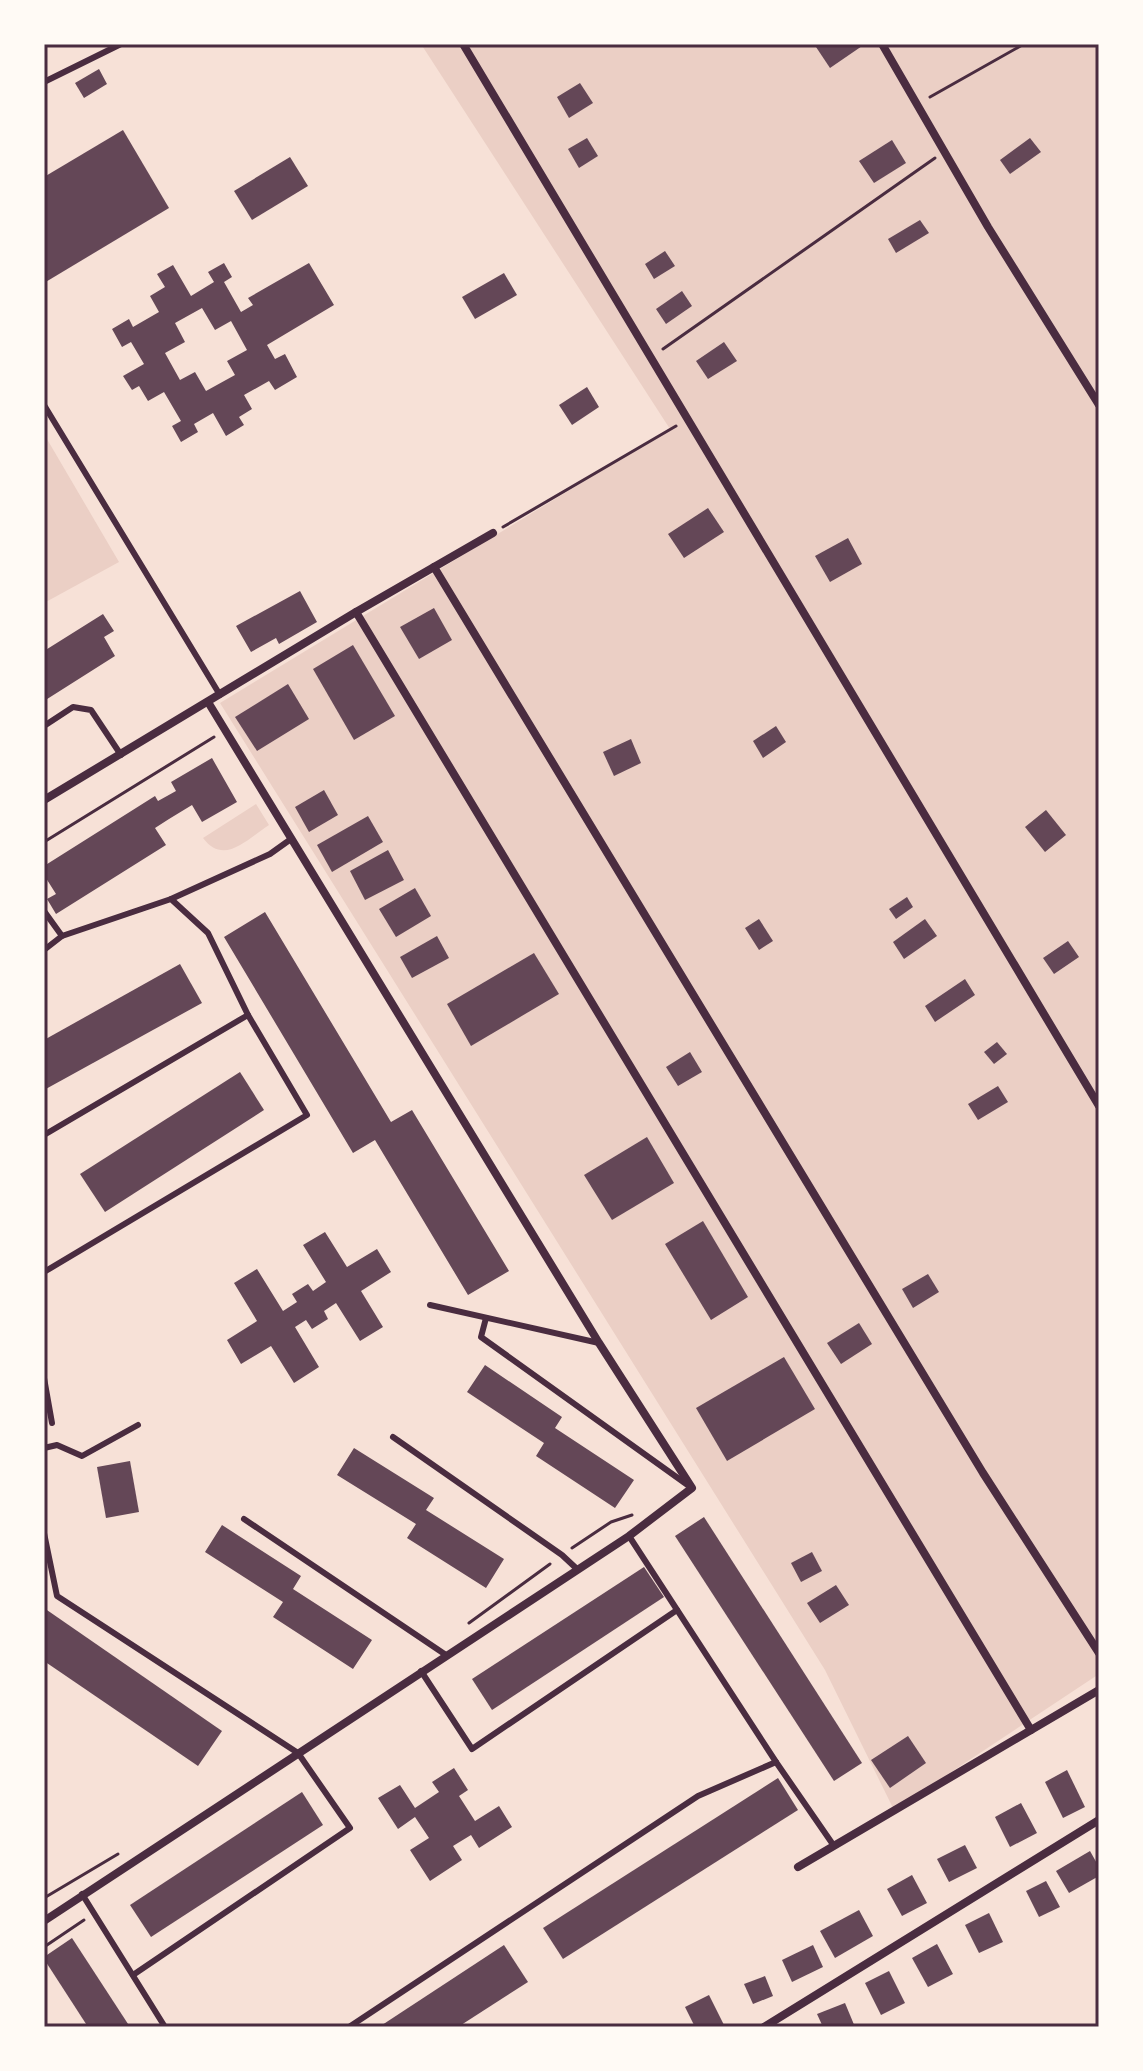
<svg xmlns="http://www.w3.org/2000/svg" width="1143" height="2071" font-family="'Source Sans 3',sans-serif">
	<rect width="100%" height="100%" fill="#f7e1d7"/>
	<!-- green -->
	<g fill="#ebcfc5">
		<polygon points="421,44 1099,44 1099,1674 894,1810 825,1670 220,703 670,429"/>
		<polygon points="44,434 119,562 44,603"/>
		<path d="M256,804l13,21c-22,14 -45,41 -66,13z"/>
	</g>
	<!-- building -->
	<g fill="#644757" fill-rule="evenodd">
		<polygon points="814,44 865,44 830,68"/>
		<polygon points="99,69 107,84 84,98 75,83"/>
		<polygon points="580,83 593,103 569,118 557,97"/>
		<polygon points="123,130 169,208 44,283 44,177"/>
		<polygon points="587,138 598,156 579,168 568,149"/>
		<polygon points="1030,138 1041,152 1010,174 1000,160"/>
		<polygon points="892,140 906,163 874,183 859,161"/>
		<polygon points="290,157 308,186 252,220 234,191"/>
		<polygon points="920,220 929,233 896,253 888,239"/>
		<polygon points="665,251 675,266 654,279 645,264"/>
		<path d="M224,263l8,14 -8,5 17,30 12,-7 -5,-7 61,-35 25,42 -67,40 8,14 10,-5 12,23 -22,13 -6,-9 -25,14 8,14 -13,8 5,8 -18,11 -13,-23 -19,11 4,8 -17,10 -9,-16 9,-5 -17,-29 -16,9 -9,-15 -7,4 -9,-14 21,-12 -13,-22 -9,5 -10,-18 17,-10 4,8 26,-15 -9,-16 15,-9 -8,-13 16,-9 18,31 23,-14 -6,-10zM202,308l13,22 16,-9 16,29 -20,11 8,14 -29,16 -11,-19 -15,8 -15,-27 20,-11 -10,-19z"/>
		<polygon points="504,273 517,295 475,319 462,297"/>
		<polygon points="682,291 692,306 666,324 656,309"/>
		<polygon points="724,342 737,361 708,379 696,361"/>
		<polygon points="587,387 599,407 572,425 559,405"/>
		<polygon points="708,508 724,532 684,558 668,534"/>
		<polygon points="848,538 862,564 830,582 815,556"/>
		<polygon points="300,591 317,622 279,644 276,638 251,652 236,626"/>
		<polygon points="434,608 452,640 419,659 400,627"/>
		<polygon points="103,614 114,631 104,637 115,656 44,701 44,651"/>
		<polygon points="353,645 395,716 354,740 313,669"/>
		<polygon points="288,684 309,719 257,751 235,717"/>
		<polygon points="776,726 786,742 763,758 753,741"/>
		<polygon points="631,739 641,763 614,776 603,752"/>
		<polygon points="212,758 237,802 202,822 192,805 169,819 155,828 166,845 56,914 47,899 56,894 44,875 44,866 155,796 158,801 176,791 171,782"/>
		<polygon points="324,790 338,815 309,832 295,807"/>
		<polygon points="1046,810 1066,835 1045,852 1025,827"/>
		<polygon points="368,816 383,842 332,872 317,845"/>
		<polygon points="388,850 404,880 365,900 350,871"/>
		<polygon points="415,888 431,916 396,937 379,909"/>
		<polygon points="907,897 913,907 896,919 889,909"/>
		<polygon points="265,912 391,1122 412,1110 509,1271 468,1295 375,1140 353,1153 224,937"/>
		<polygon points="759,919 773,941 759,950 745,928"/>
		<polygon points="925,919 937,936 904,959 893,942"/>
		<polygon points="437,936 449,958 412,978 400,957"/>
		<polygon points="1068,941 1079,957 1054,974 1043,958"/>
		<polygon points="534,953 559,994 471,1046 447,1004"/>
		<polygon points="180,964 202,1003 44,1090 44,1040"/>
		<polygon points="965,979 975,995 935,1022 925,1006"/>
		<polygon points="997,1042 1007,1054 994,1064 984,1052"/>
		<polygon points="690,1052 702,1072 678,1086 666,1067"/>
		<polygon points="240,1072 264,1110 105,1212 80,1174"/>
		<polygon points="998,1086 1008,1102 978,1120 968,1104"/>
		<polygon points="647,1137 674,1183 612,1220 584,1175"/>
		<polygon points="703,1221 748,1297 711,1320 665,1244"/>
		<polygon points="325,1232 347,1267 377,1249 391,1272 361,1291 383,1327 360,1341 336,1303 324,1311 328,1319 312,1329 306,1320 295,1327 319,1367 294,1383 271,1346 241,1364 227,1340 257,1321 234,1283 257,1269 283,1311 297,1302 292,1294 308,1284 313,1291 326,1282 303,1245"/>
		<polygon points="928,1274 939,1292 913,1308 902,1289"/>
		<polygon points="859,1323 872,1344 841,1364 827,1343"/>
		<polygon points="784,1357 815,1409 727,1461 696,1408"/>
		<polygon points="485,1365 562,1417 555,1428 634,1480 615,1508 536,1456 544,1443 467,1392"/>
		<polygon points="354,1448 434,1498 426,1510 504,1559 486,1588 407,1538 416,1524 337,1475"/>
		<polygon points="130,1461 139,1512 106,1518 97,1467"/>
		<polygon points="704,1517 862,1763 834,1781 675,1536"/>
		<polygon points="222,1525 301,1576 293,1589 372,1640 353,1669 273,1617 283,1602 205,1552"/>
		<polygon points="812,1552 822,1571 801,1582 791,1563"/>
		<polygon points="644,1567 664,1597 492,1710 472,1679"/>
		<polygon points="836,1585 849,1605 820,1623 807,1603"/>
		<polygon points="44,1608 222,1731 198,1766 44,1661"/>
		<polygon points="908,1736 926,1763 890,1788 871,1760"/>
		<polygon points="454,1768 468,1790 459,1796 475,1821 499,1806 512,1827 479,1848 471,1835 453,1846 462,1860 430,1881 410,1850 429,1838 415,1817 398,1829 378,1798 400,1785 415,1808 439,1792 432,1782"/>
		<polygon points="1067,1770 1085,1807 1063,1818 1045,1782"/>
		<polygon points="778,1778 798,1810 563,1959 543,1928"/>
		<polygon points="302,1792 323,1825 151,1937 130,1905"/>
		<polygon points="1021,1803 1037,1833 1010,1847 995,1817"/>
		<polygon points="965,1845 977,1868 949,1882 937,1859"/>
		<polygon points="1090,1851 1099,1867 1099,1876 1069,1893 1056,1871"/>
		<polygon points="912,1875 927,1903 902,1916 887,1889"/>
		<polygon points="1046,1881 1060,1907 1039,1917 1026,1891"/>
		<polygon points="859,1910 873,1936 835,1958 820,1931"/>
		<polygon points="989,1913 1003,1942 979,1953 965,1925"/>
		<polygon points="72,1938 130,2027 88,2027 44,1959 44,1957"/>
		<polygon points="937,1944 953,1974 928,1987 912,1958"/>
		<polygon points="504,1945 528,1982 458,2027 379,2027"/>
		<polygon points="813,1945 823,1967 792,1982 782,1960"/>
		<polygon points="889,1971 905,2003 881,2015 865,1983"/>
		<polygon points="765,1976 773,1996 753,2004 744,1984"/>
		<polygon points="709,1995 725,2027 695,2027 685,2007"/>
		<polygon points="845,2003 855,2027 823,2027 817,2014"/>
	</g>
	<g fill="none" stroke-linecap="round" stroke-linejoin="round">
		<!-- path -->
		<g stroke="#4a2c40" stroke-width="3">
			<polyline points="930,97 1024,44"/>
			<polyline points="663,349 935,158"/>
			<polyline points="503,527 676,426"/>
			<polyline points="44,842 214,737"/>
			<polyline points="572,1548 611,1522 632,1515"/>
			<polyline points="469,1623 550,1564"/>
			<polyline points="44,1898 118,1854"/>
			<polyline points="44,1947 84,1920"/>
		</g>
		<!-- service -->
		<g stroke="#4a2c40" stroke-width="6">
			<polyline points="44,82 121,44"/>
			<polyline points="44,405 220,695"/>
			<polyline points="44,726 73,707 91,710 121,755"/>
			<polyline points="171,899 270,854 291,839"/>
			<polyline points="44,911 62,936 171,899 208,933 248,1015 44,1135"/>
			<polyline points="44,950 62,936"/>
			<polyline points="44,1272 307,1115 248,1015"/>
			<polyline points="430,1305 599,1343"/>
			<polyline points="486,1318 481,1337 689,1486"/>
			<polyline points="44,1378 52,1423"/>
			<polyline points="393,1437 562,1555 577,1569"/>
			<polyline points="44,1448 57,1445 82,1456 138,1425"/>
			<polyline points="244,1519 446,1655"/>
			<polyline points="44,1533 57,1596 298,1753 350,1828 133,1975"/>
			<polyline points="421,1671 472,1749 677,1610"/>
			<polyline points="776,1762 834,1846"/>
			<polyline points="82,1894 165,2027"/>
			<polyline points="349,2027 698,1796 776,1762 629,1536"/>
		</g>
		<!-- minor -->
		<g stroke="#4a2c40" stroke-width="8">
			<polyline points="463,44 1099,1106"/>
			<polyline points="882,44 988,227 1099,405"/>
			<polyline points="493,533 356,612 1031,1730"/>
			<polyline points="434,567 983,1473 1099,1653"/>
			<polyline points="44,800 356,612"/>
			<polyline points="798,1867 1099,1690"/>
			<polyline points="44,1921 629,1536 692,1488 599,1343 208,702"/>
			<polyline points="764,2027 1099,1820"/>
		</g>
	</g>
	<!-- border -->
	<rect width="1143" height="2071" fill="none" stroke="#fffaf5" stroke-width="92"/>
	<rect x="46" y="46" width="1051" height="1979" fill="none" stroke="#4a2c40" stroke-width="3"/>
</svg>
